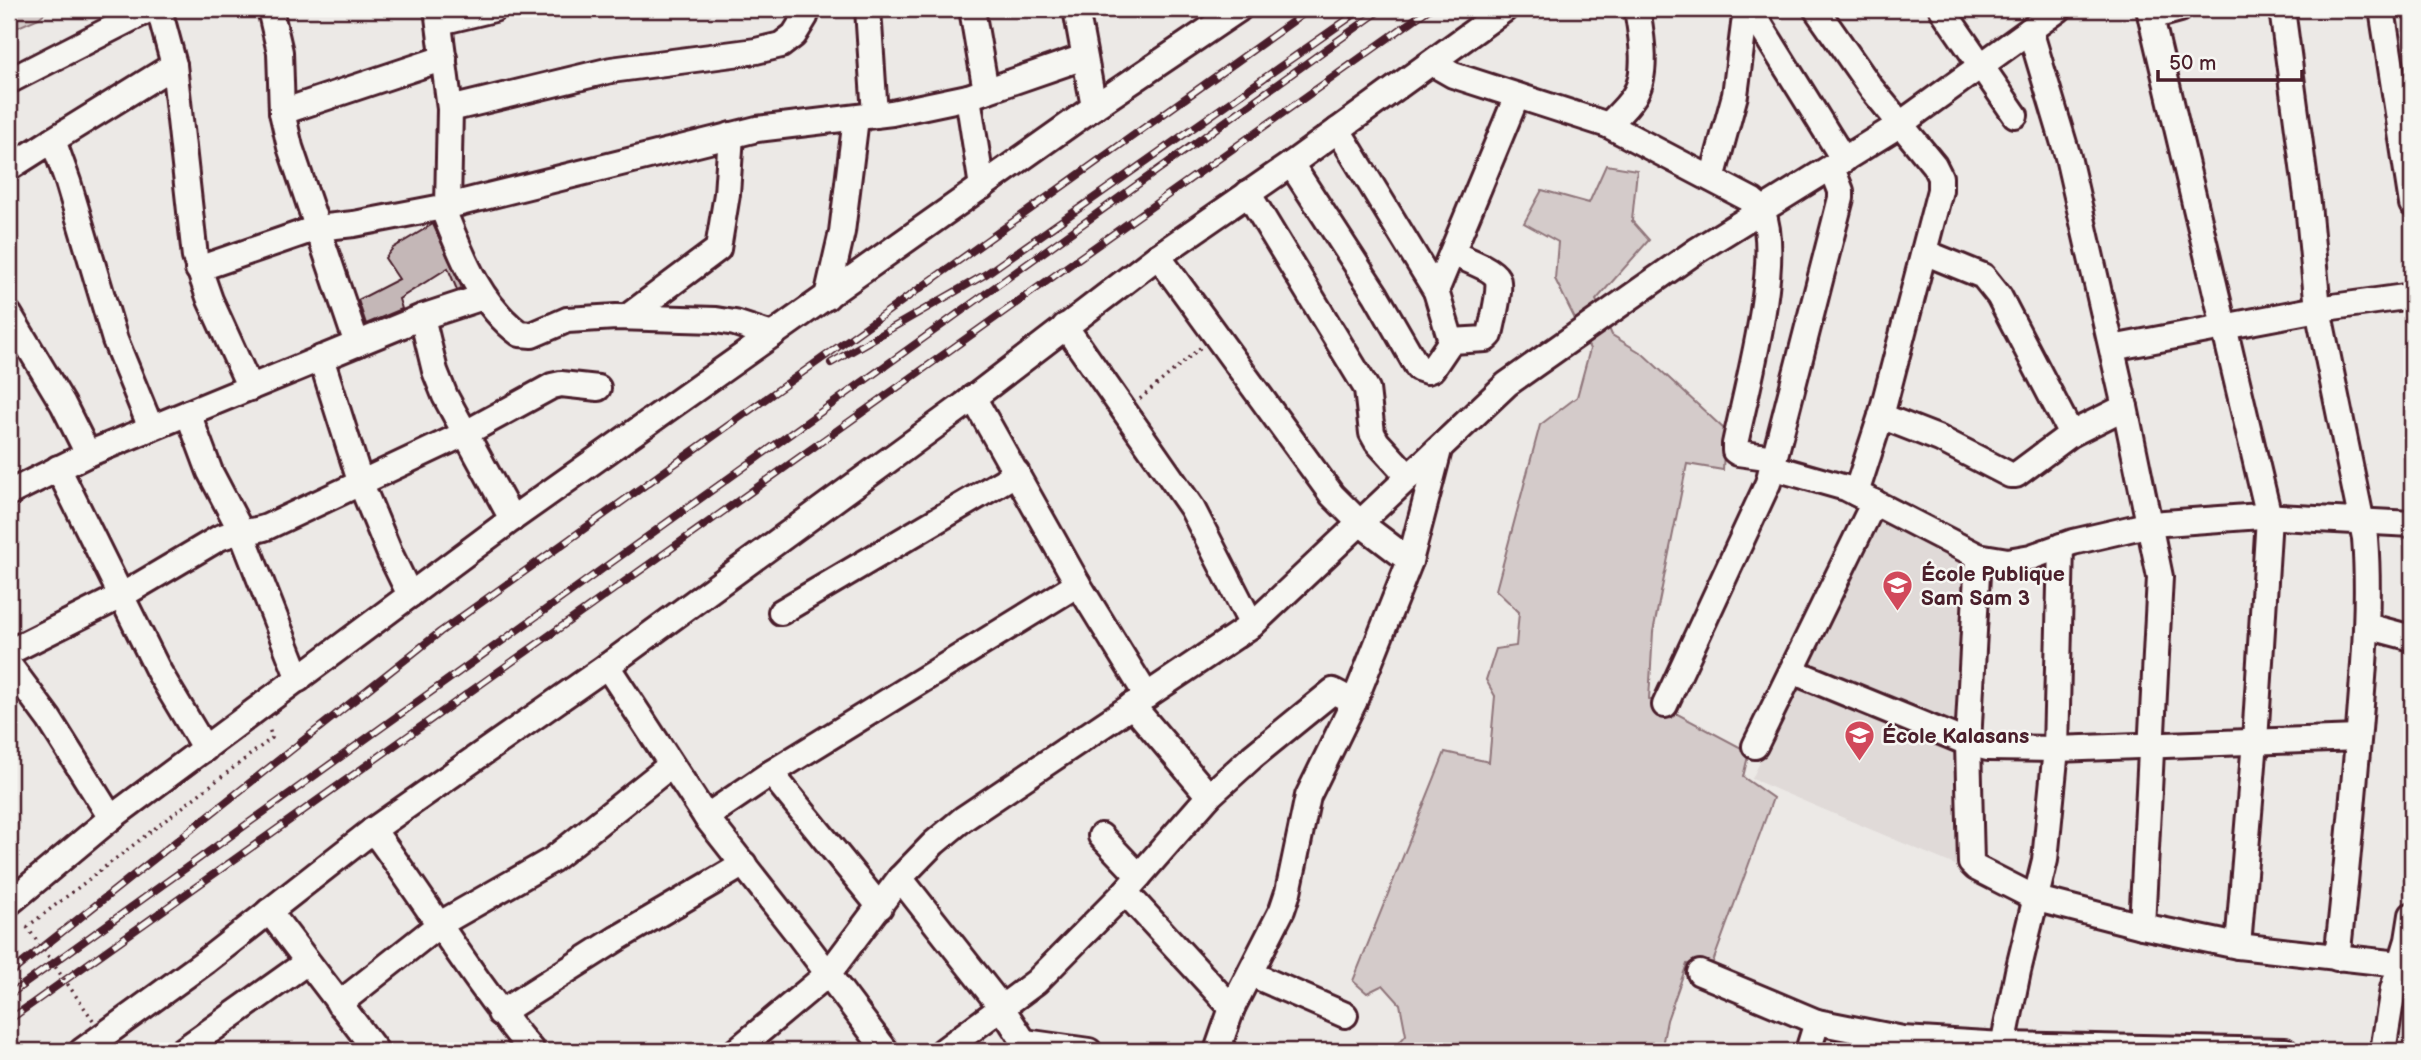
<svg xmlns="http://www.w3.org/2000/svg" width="2421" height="1060" font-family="'Balsamiq Sans',sans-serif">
	<rect width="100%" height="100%" fill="#ece9e6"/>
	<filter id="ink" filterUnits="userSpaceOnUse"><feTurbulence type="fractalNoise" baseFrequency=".0143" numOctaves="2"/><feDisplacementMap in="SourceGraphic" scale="14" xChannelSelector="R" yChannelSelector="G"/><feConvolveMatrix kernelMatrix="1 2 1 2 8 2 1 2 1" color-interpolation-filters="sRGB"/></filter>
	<g filter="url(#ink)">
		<!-- built -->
		<g fill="#e0dad8">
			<polygon points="1879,520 1968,559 1958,727 1804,667"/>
			<polygon points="1797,681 1958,747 1962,868 1752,779"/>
		</g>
		<!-- green -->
		<g fill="#d4cbca" stroke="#8f757a" stroke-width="2">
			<polygon points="9,9 49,9 39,18 9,31"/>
			<polygon points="1606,165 1637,170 1632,221 1649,240 1596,300 1612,335 1643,354 1725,430 1723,470 1687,464 1653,632 1649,699 1749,752 1743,777 1773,798 1713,962 1687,964 1667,1020 1661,1051 1621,1051 1608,1049 1607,1051 1392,1051 1406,1035 1400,1004 1383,985 1367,993 1353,981 1445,752 1489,762 1495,696 1486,680 1496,649 1516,646 1519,612 1496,590 1540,425 1577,397 1590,349 1555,279 1558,242 1524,223 1542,190 1589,203"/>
		</g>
		<!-- building -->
		<polygon fill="#c4b7b7" stroke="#4a1f2b" stroke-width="2" points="433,224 462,288 457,290 448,268 399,299 402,309 366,324 358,300 399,279 385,258 393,248"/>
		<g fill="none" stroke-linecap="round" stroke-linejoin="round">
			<defs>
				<g id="minor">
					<polyline points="159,9 174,65 195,257 210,300 250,388"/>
					<polyline points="270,9 280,52 282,112 290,147 357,344"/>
					<polyline points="437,9 450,109 448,206"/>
					<polyline points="868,9 875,115"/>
					<polyline points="972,9 986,91"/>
					<polyline points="1076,9 1094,107"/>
					<polyline points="1750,9 1844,160"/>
					<polyline points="1816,9 1871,88 1934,165 1940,177 1940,190 1881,416 1856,493"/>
					<polyline points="1942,9 2015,115"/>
					<polyline points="2149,9 2269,517 2255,741 2238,946"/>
					<path d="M2282,9l26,195 10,105 47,229c5,65 -1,128 -6,192 -7,76 -13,152 -22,228"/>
					<polyline points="2382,9 2412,204"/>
					<polyline points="2151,17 2180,9"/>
					<polyline points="440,22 494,9"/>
					<polyline points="2030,30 2068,157 2125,407 2160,577 2142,926"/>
					<path d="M1432,63l21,12 155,50 145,76c4,3 9,7 10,12 19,49 -17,178 -28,231v7l3,2 36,5"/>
					<polyline points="9,81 150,9"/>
					<polyline points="968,97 982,187"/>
					<polyline points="450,109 611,70 756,51 781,45 794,35 805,17 807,9"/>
					<polyline points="282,112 444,58"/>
					<path d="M1608,125c9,-9 19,-18 26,-29 15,-22 7,-63 3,-87"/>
					<polyline points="1291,164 1376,295 1418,368 1427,371 1432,369 1451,341 1436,291 1338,130"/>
					<polyline points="9,168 53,140"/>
					<polyline points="1712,179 1735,95 1746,9"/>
					<polyline points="1248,193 1367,389 1372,433 1377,442 1409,477"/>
					<path d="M442,207c19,47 36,96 78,127l12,1 35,-15 49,-3 100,3 19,3 37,12"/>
					<polyline points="1924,252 1983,276 1999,296 2071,434"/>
					<polyline points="1158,256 1332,495 1360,523 1410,561"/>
					<polyline points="198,269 317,228 354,224 448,206 757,129 892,113 968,97 1084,57"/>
					<polyline points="1436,291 1517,96"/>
					<polyline points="827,297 842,232 856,118"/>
					<polyline points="9,314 63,404 88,454"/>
					<polyline points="422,317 435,371 445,396 512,519"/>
					<polyline points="627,317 718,249 727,194 731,135"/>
					<polyline points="1065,326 1192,508 1252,625"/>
					<path d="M1451,341l35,-2 4,-4c2,-11 12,-49 7,-57 -5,-10 -35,-20 -45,-25"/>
					<polyline points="2112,348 2318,309 2412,296"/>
					<polyline points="321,358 361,484 390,554 410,595"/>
					<polyline points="973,397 1078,584 1147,696"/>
					<polyline points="188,413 210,472 241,531 299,679"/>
					<polyline points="1881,416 1940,439 2010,475 2016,475 2071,434 2125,407"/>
					<polyline points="151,428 115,340 68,182 53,140 174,65"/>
					<polyline points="1772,467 1846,488 1978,556 2008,561 2031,557 2073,542 2151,524 2261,516 2412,524"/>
					<polyline points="58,468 159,672 205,749"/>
					<polyline points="9,493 88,454 422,317 483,297"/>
					<polyline points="1978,556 1968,743 1971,863 1976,868 2037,899 2142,926 2238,946 2399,964"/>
					<polyline points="781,612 1017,473"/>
					<polyline points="2367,626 2412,638"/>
					<path d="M9,652l112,-56 98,-58c16,-7 32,-5 48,-11l197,-93 88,-48 9,-2 37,4"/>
					<polyline points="9,665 49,719 111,818"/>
					<polyline points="607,666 706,817 798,934 886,1051"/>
					<polyline points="1792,671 1968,743 1988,748 2056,749 2358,738"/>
					<polyline points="1132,705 1209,796"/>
					<polyline points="1665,705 1768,483 1841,198 1841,191 1832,168"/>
					<polyline points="1755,746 1874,502"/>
					<polyline points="771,773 880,907"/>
					<polyline points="706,817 771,773 1078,584"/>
					<path d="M373,830c54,73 101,152 159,221"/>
					<polyline points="1101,836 1139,876"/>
					<polyline points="900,878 1002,1008 1030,1051"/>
					<polyline points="1125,892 1232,1008"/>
					<polyline points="9,903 111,818 512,519 1094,107 1239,9"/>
					<polyline points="269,911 376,1051"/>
					<polyline points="1700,973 1817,1022 1903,1039 2003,1045 2285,1051"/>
					<polyline points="1251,974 1345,1015"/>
					<polyline points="339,1004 440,924 552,860 671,765"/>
					<polyline points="500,1013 618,938 744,864"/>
					<polyline points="1025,1042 1089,1051"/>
					<polyline points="82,1051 206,961 373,830 607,666 964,405 1158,256 1291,164 1505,9"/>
					<polyline points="182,1051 307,962"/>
					<polyline points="736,1051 829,973 900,878 934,843 963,819 1252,625 1507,384 1696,251 1899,125 2059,9"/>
					<polyline points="943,1051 1036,982 1125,892 1209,796 1252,757 1333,691 1354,702"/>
					<polyline points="1217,1051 1232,1008 1282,910 1288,892 1308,796 1354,702 1410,561 1439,450"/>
					<polyline points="1808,1051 1817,1022"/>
					<polyline points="2002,1051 2018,971 2045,860 2056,749 2061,546"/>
					<polyline points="2383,1051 2393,989 2408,940 2412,915"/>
				</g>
			</defs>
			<!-- minor casing -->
			<use href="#minor" stroke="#4a1f2b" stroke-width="30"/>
			<!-- path -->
			<g stroke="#4a1f2b" stroke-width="3.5" stroke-dasharray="2 5" stroke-linecap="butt">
				<polyline points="1140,399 1201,347"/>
				<polyline points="27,927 272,738 269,728"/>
			</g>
			<!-- minor -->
			<use href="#minor" stroke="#f6f6f2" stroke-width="24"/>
			<defs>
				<g id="rail">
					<polyline points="831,363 986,274 1362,9"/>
					<polyline points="9,974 440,632 1310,9"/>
					<polyline points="9,995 1382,9"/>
					<polyline points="9,1020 1429,9"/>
				</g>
			</defs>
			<!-- rail casing -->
			<use href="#rail" stroke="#4a1f2b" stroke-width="8"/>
			<!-- rail -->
			<use href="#rail" stroke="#f6f6f2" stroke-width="5" stroke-dasharray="16" stroke-linecap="butt"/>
			<!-- path-bridge -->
			<polyline stroke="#4a1f2b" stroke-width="3.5" stroke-dasharray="2 5" stroke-linecap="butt" points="27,927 93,1020"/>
		</g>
	</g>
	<!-- icons -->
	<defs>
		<symbol id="school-pin" viewBox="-11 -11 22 30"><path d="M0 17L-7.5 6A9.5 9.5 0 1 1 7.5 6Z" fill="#d1495b" stroke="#f6f6f2"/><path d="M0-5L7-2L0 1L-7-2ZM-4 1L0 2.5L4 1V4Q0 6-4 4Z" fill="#fff"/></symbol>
	</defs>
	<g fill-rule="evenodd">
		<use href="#school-pin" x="1880" y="568" width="35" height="47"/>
		<use href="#school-pin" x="1842" y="718" width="35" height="47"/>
	</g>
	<g text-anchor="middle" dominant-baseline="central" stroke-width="5" stroke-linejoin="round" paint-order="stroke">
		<!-- poi labels -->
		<g font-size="21" font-weight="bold" fill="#4a1f2b" stroke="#f6f6f2" text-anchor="start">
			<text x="1921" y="574">École Publique<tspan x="1921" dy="24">Sam Sam 3</tspan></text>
			<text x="1882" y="736">École Kalasans</text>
		</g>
	</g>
	<!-- margin -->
	<rect width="2421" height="1060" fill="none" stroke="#f6f6f2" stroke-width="35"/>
	<rect x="18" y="18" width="2386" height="1025" fill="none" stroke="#4a1f2b" stroke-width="2.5" filter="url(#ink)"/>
	<!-- scale -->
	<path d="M2158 70v10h144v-10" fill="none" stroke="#4a1f2b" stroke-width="3.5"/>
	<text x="2169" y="70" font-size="21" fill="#4a1f2b" stroke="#f6f6f2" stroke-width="5" paint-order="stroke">50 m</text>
</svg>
